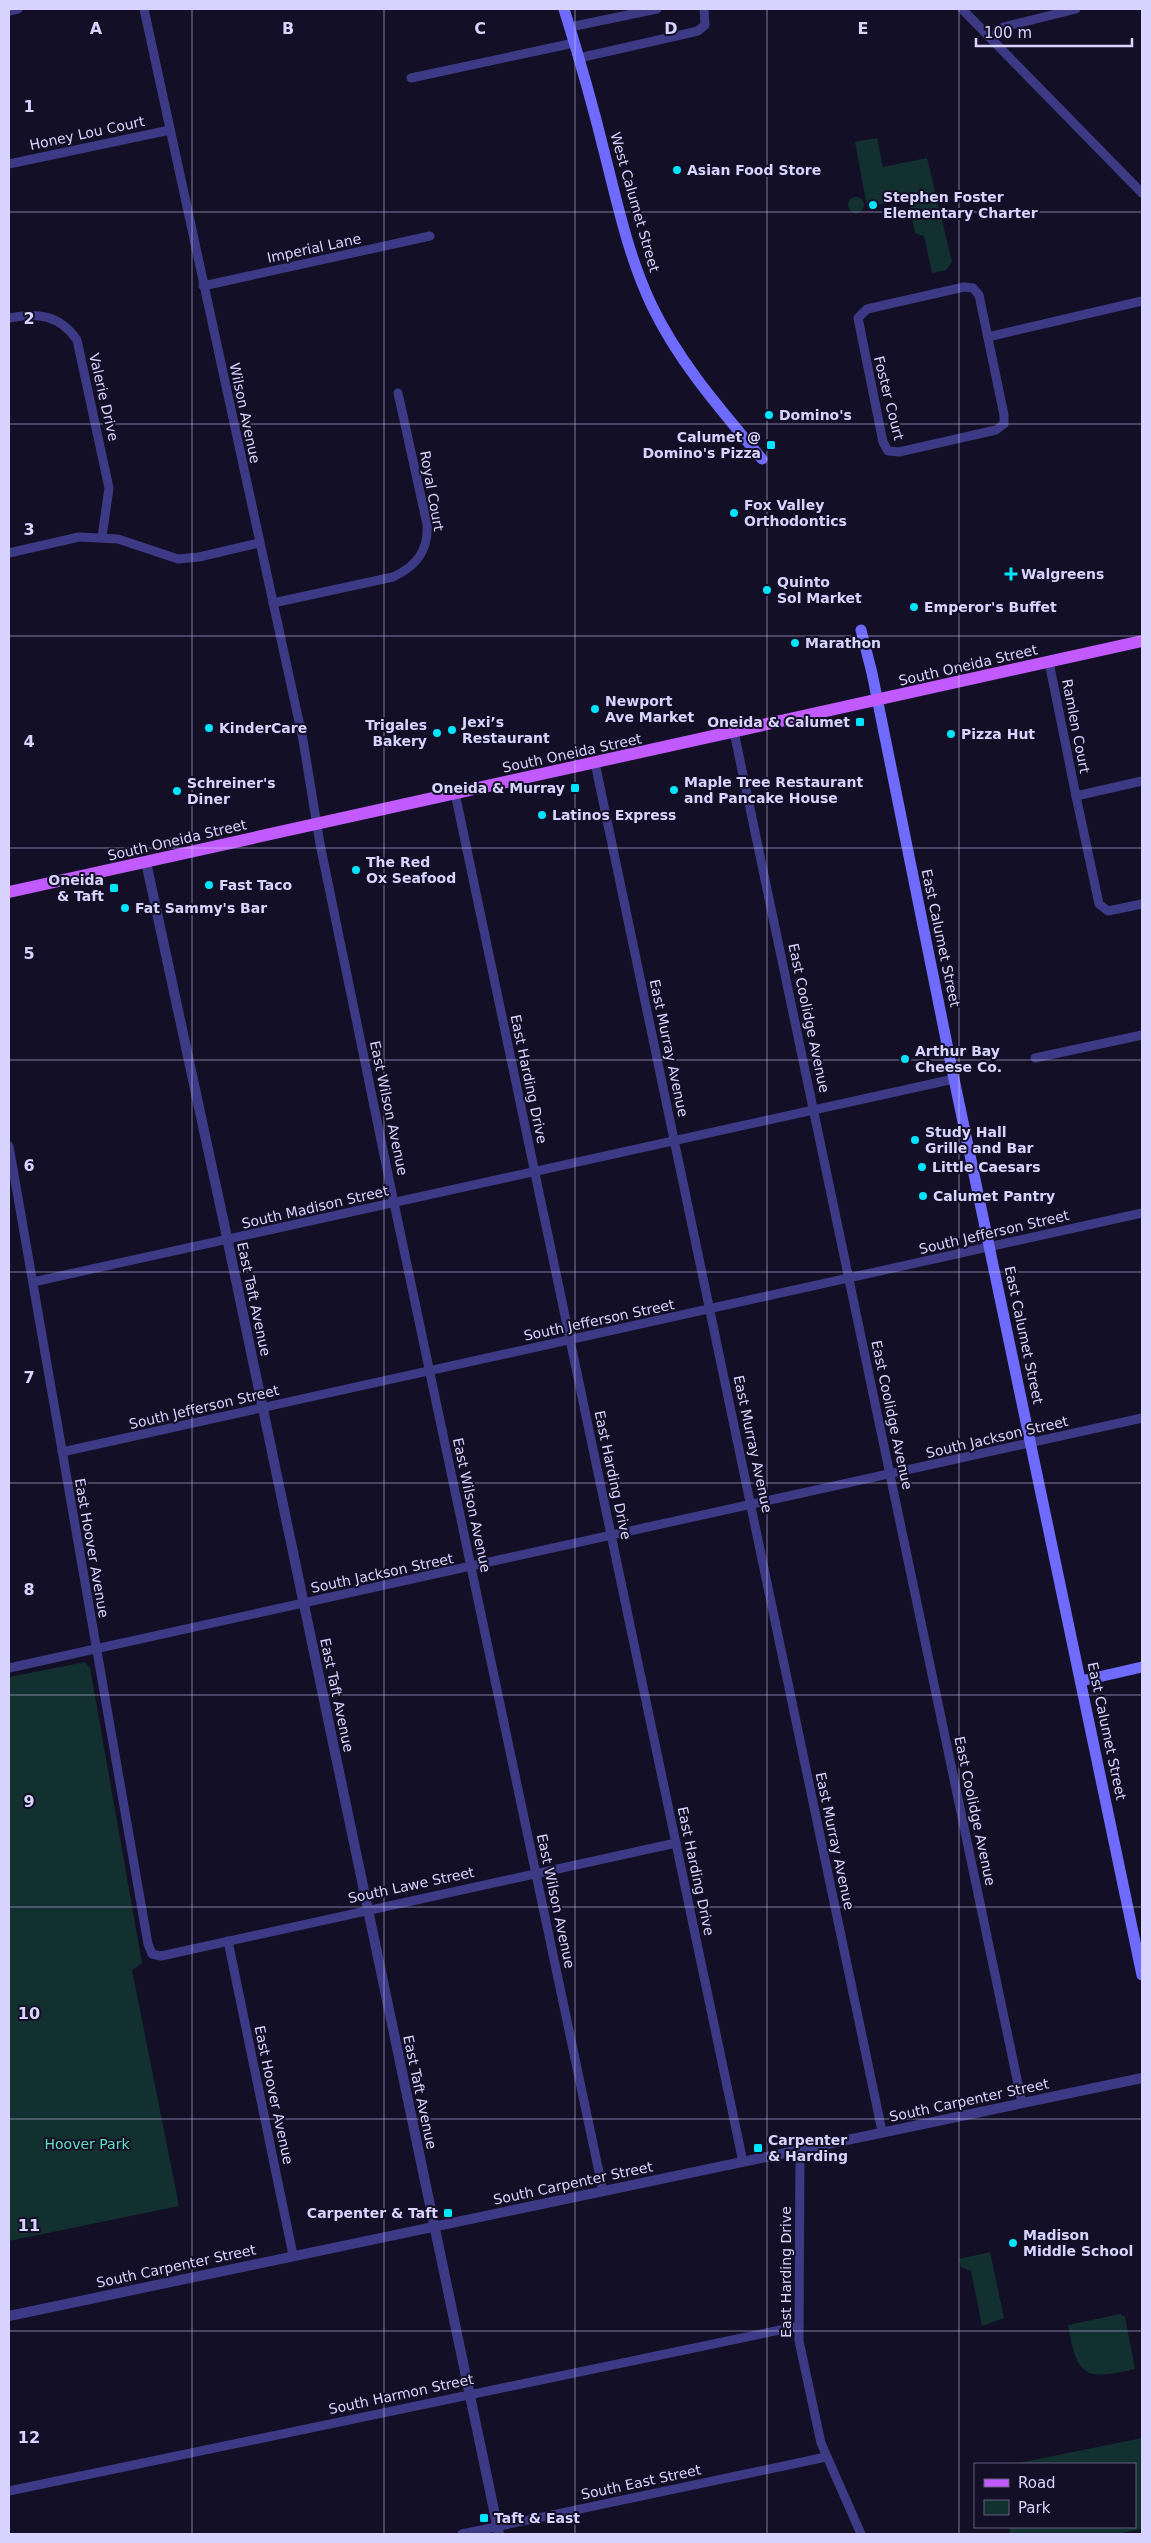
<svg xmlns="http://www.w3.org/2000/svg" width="1151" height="2543" font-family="'DejaVu Sans',sans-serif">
	<rect width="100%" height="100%" fill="#130f26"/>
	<!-- green -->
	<g fill="#12302f">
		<polygon points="877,138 883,167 927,158 952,262 946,270 932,273 924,236 915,233 908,198 867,207 855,142"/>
		<circle cx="856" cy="205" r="8"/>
		<polygon points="85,1662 90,1668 142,1963 132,1970 179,2206 9,2241 9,1677"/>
		<polygon points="990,2252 1004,2318 982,2326 971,2271 961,2267 959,2259"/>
		<path d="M1120,2314l5,3 10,52c-51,12 -58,8 -67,-44z"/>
		<polygon points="1142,2438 1142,2529 1118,2534 1010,2534 1009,2527 1135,2527 1135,2464 1013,2464"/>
	</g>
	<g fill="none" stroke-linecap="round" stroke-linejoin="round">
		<!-- minor -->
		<g stroke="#3d3a85" stroke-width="9">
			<polyline points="144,9 303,740 320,844 394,1203 603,2191"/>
			<polyline points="962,9 1142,193"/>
			<polyline points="9,11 18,9"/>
			<polyline points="570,27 657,9"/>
			<polyline points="991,38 1003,27 1076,9"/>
			<polyline points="579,58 698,31 705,25 704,9"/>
			<polyline points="411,78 574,43"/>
			<polyline points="9,164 170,130"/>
			<polyline points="203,286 430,236"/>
			<polygon points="964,287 973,288 979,295 1004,415 1004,424 996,430 899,452 888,451 883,442 858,318 867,309"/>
			<path d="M9,318c28,-6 51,-3 68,22l32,148 -7,49"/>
			<polyline points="988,337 1142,301"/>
			<polyline points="9,553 79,537 118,539 178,559 199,557 259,543"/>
			<path d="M273,603l120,-26c24,-11 36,-27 34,-53l-29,-131"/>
			<polyline points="1049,662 1076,796"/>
			<polyline points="734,732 1022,2103"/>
			<polyline points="595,763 882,2131"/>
			<polyline points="1142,781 1076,796 1099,904 1108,911 1142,904"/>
			<polyline points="455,793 743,2162"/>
			<polyline points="1035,1058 1142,1035"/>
			<polyline points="9,1146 148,1944 152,1954 161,1956 676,1843"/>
			<polyline points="33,1282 954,1079"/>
			<polyline points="62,1452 1142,1213"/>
			<polyline points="9,1668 1142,1418"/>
			<polyline points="228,1941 293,2255"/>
			<polyline points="800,2150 799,2341 821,2443 861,2534"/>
			<polyline points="9,2491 799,2326"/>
			<polyline points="462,2534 826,2457"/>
		</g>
		<!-- tertiary -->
		<g stroke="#3d3a85" stroke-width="10">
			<polyline points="146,862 225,1228 499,2534"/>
			<polyline points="9,2316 1142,2078"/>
		</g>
		<!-- secondary -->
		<g stroke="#6f6bff" stroke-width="11">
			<path d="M564,9c15,48 29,97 41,146 13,51 24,103 47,151 28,58 70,105 110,153"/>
			<polyline points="861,630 872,673 954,1079 1142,1975"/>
			<polyline points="1081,1681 1142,1667"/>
		</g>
		<!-- primary -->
		<polyline stroke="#c25bff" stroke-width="12" points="9,892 1142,641"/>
	</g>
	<!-- grid -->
	<path fill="none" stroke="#d9d4ff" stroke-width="1" stroke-opacity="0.55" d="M192,9v2525M384,9v2525M575,9v2525M767,9v2525M959,9v2525M9,212h1133M9,424h1133M9,636h1133M9,848h1133M9,1060h1133M9,1272h1133M9,1483h1133M9,1695h1133M9,1907h1133M9,2119h1133M9,2331h1133"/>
	<!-- markers -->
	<g fill="#00e5ff" stroke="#130f26" stroke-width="2">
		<circle cx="677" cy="170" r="5"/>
		<circle cx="873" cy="205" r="5"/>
		<circle cx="769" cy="415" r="5"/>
		<rect x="766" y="440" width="10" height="10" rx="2.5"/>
		<circle cx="734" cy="513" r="5"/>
		<path d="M1008.5 566.5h5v5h5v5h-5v5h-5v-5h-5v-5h5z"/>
		<circle cx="767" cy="590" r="5"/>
		<circle cx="914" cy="607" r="5"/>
		<circle cx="795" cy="643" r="5"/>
		<circle cx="595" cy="709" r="5"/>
		<rect x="855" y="717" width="10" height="10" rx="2.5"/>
		<circle cx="209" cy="728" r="5"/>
		<circle cx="452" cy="730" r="5"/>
		<circle cx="437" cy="733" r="5"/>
		<circle cx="951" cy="734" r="5"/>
		<rect x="570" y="783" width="10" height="10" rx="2.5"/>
		<circle cx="674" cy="790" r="5"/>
		<circle cx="177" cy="791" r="5"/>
		<circle cx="542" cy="815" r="5"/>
		<circle cx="356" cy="870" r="5"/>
		<circle cx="209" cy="885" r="5"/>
		<rect x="109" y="883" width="10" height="10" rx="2.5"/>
		<circle cx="125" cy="908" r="5"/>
		<circle cx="905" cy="1059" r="5"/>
		<circle cx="915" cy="1140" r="5"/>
		<circle cx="922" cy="1167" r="5"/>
		<circle cx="923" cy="1196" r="5"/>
		<rect x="753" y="2143" width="10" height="10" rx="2.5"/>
		<rect x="443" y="2208" width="10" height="10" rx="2.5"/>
		<circle cx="1013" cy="2243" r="5"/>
		<rect x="479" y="2513" width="10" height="10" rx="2.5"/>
	</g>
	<g text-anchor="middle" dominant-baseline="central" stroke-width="4" stroke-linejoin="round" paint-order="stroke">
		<!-- street labels -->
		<g font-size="14" fill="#d9d4ff" stroke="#130f26">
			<text transform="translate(87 133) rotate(-12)">Honey Lou Court</text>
			<text transform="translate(635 202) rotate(74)">West Calumet Street</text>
			<text transform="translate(314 248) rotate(-12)">Imperial Lane</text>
			<text transform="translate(104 397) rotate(77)">Valerie Drive</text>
			<text transform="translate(889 398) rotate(76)">Foster Court</text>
			<text transform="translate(245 413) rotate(78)">Wilson Avenue</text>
			<text transform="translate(432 491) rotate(80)">Royal Court</text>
			<text transform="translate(968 665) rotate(-13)">South Oneida Street</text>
			<text transform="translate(1076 726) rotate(79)">Ramlen Court</text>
			<text transform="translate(572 753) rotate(-12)">South Oneida Street</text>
			<text transform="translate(177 840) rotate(-13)">South Oneida Street</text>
			<text transform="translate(941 938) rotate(78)">East Calumet Street</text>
			<text transform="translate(809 1018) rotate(78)">East Coolidge Avenue</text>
			<text transform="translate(669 1048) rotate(78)">East Murray Avenue</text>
			<text transform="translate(529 1079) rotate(78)">East Harding Drive</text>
			<text transform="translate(389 1108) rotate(78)">East Wilson Avenue</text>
			<text transform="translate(315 1207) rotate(-13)">South Madison Street</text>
			<text transform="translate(994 1232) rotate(-13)">South Jefferson Street</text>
			<text transform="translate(254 1299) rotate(78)">East Taft Avenue</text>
			<text transform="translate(599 1320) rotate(-12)">South Jefferson Street</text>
			<text transform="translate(1024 1335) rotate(78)">East Calumet Street</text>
			<text transform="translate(204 1407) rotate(-13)">South Jefferson Street</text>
			<text transform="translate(892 1415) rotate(78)">East Coolidge Avenue</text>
			<text transform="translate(997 1437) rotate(-13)">South Jackson Street</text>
			<text transform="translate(753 1444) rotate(78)">East Murray Avenue</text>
			<text transform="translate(613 1475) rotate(78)">East Harding Drive</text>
			<text transform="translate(472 1505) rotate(78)">East Wilson Avenue</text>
			<text transform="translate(92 1548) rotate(80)">East Hoover Avenue</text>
			<text transform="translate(382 1573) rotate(-12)">South Jackson Street</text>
			<text transform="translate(337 1695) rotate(78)">East Taft Avenue</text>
			<text transform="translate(1107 1731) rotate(78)">East Calumet Street</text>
			<text transform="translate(975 1811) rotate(78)">East Coolidge Avenue</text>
			<text transform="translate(835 1841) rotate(78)">East Murray Avenue</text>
			<text transform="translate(696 1871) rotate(78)">East Harding Drive</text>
			<text transform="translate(411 1885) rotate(-12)">South Lawe Street</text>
			<text transform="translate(556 1901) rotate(78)">East Wilson Avenue</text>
			<text transform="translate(420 2092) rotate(78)">East Taft Avenue</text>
			<text transform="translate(274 2095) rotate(78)">East Hoover Avenue</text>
			<text transform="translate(969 2100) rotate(-12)">South Carpenter Street</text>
			<text transform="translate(573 2183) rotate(-12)">South Carpenter Street</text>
			<text transform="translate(176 2266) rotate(-12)">South Carpenter Street</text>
			<text transform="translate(786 2272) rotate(-90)">East Harding Drive</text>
			<text transform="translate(401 2394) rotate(-12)">South Harmon Street</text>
			<text transform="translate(641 2482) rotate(-12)">South East Street</text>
		</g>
		<!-- poi labels -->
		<g font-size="14" font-weight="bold" fill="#d9d4ff" stroke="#130f26" text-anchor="start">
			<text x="687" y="170">Asian Food Store</text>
			<text x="883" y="197">Stephen Foster<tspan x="883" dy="16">Elementary Charter</tspan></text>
			<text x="779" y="415">Domino's</text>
			<text x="761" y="437" text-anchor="end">Calumet @<tspan x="761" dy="16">Domino's Pizza</tspan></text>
			<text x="744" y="505">Fox Valley<tspan x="744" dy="16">Orthodontics</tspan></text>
			<text x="1021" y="574">Walgreens</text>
			<text x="777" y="582">Quinto<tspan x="777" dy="16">Sol Market</tspan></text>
			<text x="924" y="607">Emperor's Buffet</text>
			<text x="805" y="643">Marathon</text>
			<text x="605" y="701">Newport<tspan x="605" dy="16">Ave Market</tspan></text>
			<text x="462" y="722">Jexi’s<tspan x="462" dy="16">Restaurant</tspan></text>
			<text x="850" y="722" text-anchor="end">Oneida &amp; Calumet</text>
			<text x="427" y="725" text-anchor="end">Trigales<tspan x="427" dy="16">Bakery</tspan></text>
			<text x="219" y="728">KinderCare</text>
			<text x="961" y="734">Pizza Hut</text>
			<text x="684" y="782">Maple Tree Restaurant<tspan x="684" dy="16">and Pancake House</tspan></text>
			<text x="187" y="783">Schreiner's<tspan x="187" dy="16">Diner</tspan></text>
			<text x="565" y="788" text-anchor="end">Oneida &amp; Murray</text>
			<text x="552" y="815">Latinos Express</text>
			<text x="366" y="862">The Red<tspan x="366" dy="16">Ox Seafood</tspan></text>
			<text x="104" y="880" text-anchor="end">Oneida<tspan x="104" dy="16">&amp; Taft</tspan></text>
			<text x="219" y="885">Fast Taco</text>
			<text x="135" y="908">Fat Sammy's Bar</text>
			<text x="915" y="1051">Arthur Bay<tspan x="915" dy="16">Cheese Co.</tspan></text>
			<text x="925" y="1132">Study Hall<tspan x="925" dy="16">Grille and Bar</tspan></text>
			<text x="932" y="1167">Little Caesars</text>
			<text x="933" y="1196">Calumet Pantry</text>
			<text x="768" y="2140">Carpenter<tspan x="768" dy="16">&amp; Harding</tspan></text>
			<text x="438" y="2213" text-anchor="end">Carpenter &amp; Taft</text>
			<text x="1023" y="2235">Madison<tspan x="1023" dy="16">Middle School</tspan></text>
			<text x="494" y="2518">Taft &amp; East</text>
		</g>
		<!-- park labels -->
		<g font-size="14" fill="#5fe0c0" stroke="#130f26">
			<text x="87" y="2144">Hoover Park</text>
		</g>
	</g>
	<g font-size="16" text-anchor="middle" font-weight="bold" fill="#d9d4ff" stroke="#130f26" stroke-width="4" stroke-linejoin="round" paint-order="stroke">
		<text x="96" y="34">A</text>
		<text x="288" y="34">B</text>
		<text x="480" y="34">C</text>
		<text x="671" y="34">D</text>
		<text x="863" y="34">E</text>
		<text x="29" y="112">1</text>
		<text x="29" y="324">2</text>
		<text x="29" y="535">3</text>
		<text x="29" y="747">4</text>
		<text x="29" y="959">5</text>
		<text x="29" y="1171">6</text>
		<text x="29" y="1383">7</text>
		<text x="29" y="1595">8</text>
		<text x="29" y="1807">9</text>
		<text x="29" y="2019">10</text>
		<text x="29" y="2231">11</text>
		<text x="29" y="2443">12</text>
	</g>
	<!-- border -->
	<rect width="1151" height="2543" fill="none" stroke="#d9d4ff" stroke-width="20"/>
	<!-- legend -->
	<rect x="974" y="2463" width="162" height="65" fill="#130f26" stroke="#625e7d"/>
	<rect x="984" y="2479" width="25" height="8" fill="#c25bff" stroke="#625e7d"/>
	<text x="1018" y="2488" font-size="15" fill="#d9d4ff">Road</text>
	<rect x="984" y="2500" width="25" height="15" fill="#12302f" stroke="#625e7d"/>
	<text x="1018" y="2513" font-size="15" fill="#d9d4ff">Park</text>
	<!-- scale -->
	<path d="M976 38v8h156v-8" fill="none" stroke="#d9d4ff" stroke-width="2.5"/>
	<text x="984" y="38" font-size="15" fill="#d9d4ff" stroke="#130f26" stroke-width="4" paint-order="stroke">100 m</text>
</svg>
